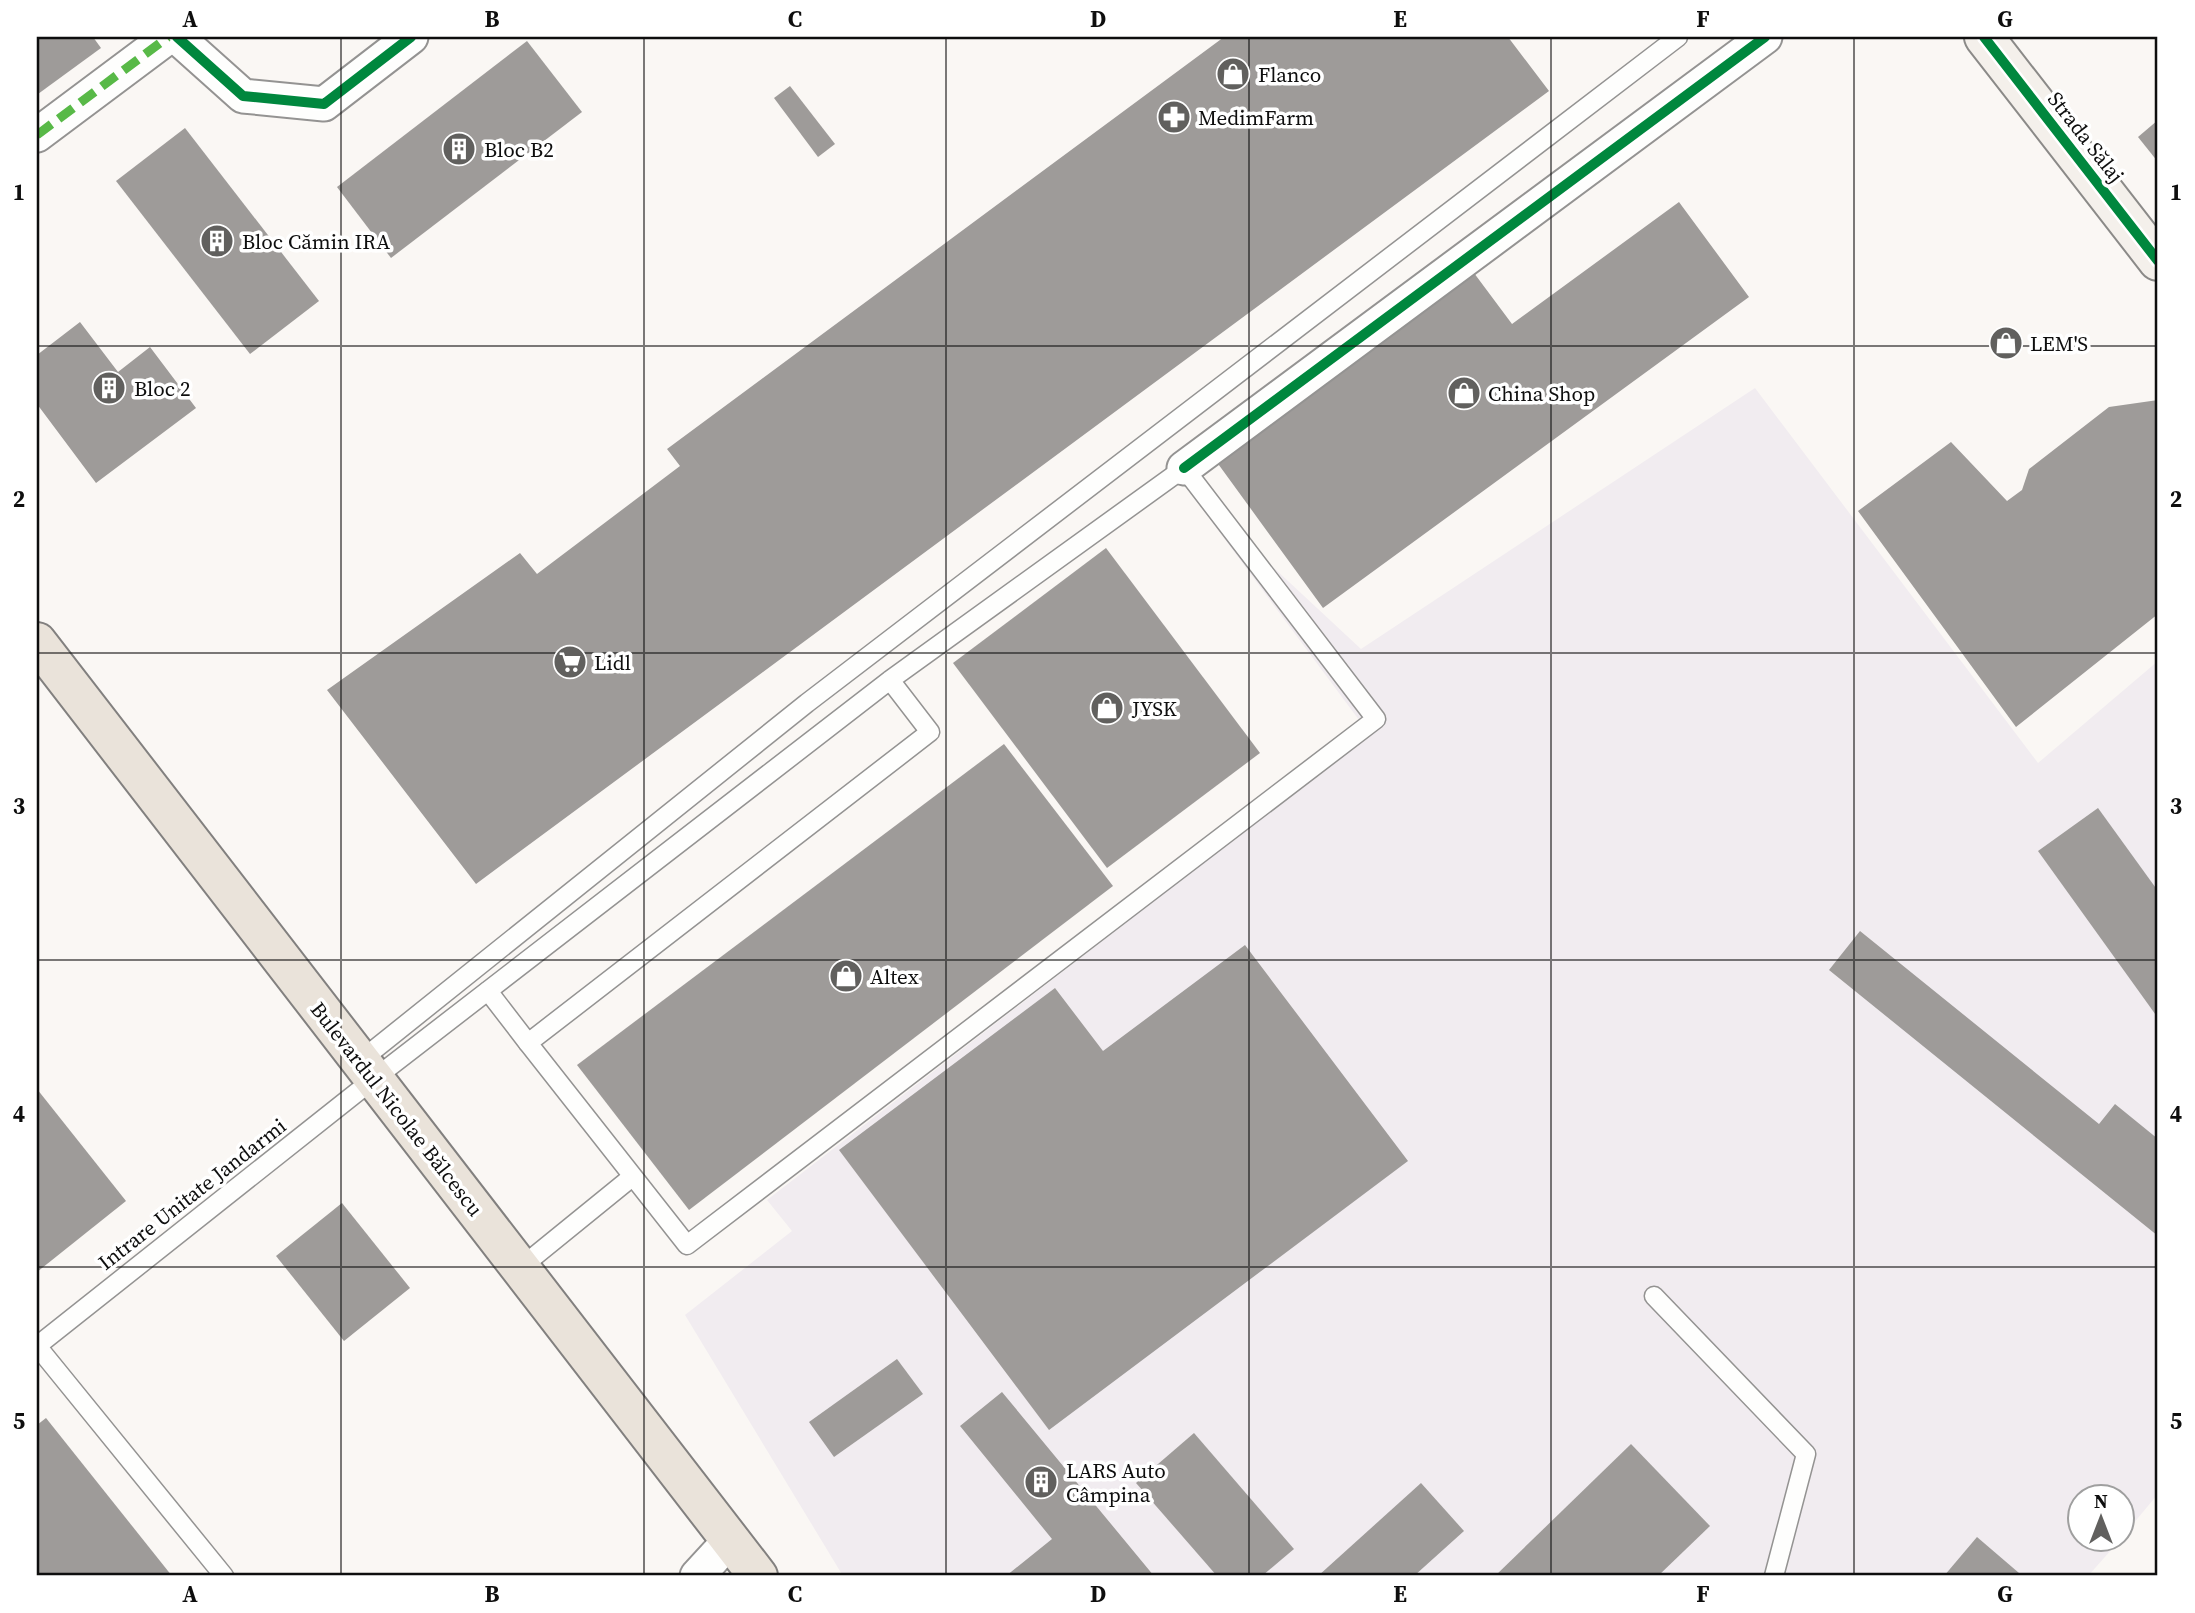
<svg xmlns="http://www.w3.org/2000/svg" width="2195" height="1613" font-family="'Source Serif 4',serif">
	<rect width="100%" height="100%" fill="#faf7f4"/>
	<!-- industrial -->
	<polygon fill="#f1ecf0" points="1755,388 2038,763 2158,661 2158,1494 2122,1537 2122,1498 2080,1498 2080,1540 2120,1540 2088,1576 843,1576 685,1315 792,1231 767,1200 1145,908 1137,895 1362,724 1183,483 1361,649"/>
	<!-- building -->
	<g fill="#9e9b99">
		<polygon points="37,37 93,37 101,48 38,94"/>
		<polygon points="1224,37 1508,37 1549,91 476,884 327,690 520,553 537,574 680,466 667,449"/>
		<polygon points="527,41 582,112 391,258 337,187"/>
		<polygon points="790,86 835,144 818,157 774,98"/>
		<polygon points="2158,120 2158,162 2138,137"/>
		<polygon points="185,128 319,301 250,354 116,181"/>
		<polygon points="1679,202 1749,297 1323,608 1216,461 1474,273 1512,324"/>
		<polygon points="80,322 118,372 150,347 196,408 96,483 37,404 37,355"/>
		<polygon points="2158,400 2158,614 2016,727 1858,511 1951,442 2007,501 2022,490 2029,469 2109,407"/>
		<polygon points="1106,548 1260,753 1107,868 953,663"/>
		<polygon points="1004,744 1113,886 689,1210 577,1065"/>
		<polygon points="2098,808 2158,891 2158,1018 2038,851"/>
		<polygon points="1860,931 2099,1124 2115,1104 2158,1139 2158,1236 1829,970"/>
		<polygon points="1245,945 1408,1161 1049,1430 839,1150 1055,988 1103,1051"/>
		<polygon points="37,1089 126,1201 37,1272"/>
		<polygon points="342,1203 410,1288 344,1341 276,1256"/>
		<polygon points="897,1359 923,1394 834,1457 809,1422"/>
		<polygon points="1002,1392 1154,1576 1006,1576 1052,1539 960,1426"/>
		<polygon points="46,1418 172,1576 37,1576 37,1425"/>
		<polygon points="1194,1433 1294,1549 1262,1576 1217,1576 1136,1483"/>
		<polygon points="1631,1444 1710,1526 1658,1576 1495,1576"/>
		<polygon points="1421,1483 1464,1531 1414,1576 1318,1576"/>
		<polygon points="1977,1537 2019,1573 2017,1576 1944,1576"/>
	</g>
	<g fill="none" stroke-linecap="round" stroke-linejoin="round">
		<defs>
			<g id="lane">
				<polyline points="488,991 528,1043"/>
				<polyline points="360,1061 807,703 1678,37"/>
				<polyline points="520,1268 632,1177"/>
				<polyline points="1654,1296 1806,1454 1774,1576"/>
				<polyline points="37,1346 375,1078 890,680 1184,468 1376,719 687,1245 528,1043 930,732 890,680"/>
				<polyline points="37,1346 224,1576"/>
			</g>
			<g id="street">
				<polyline points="177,37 243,96 324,104 411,37"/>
				<polyline points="37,135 168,37"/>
				<polyline points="1184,468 1765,37"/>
				<polyline points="697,1576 731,1539"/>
			</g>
			<polyline id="secondary" points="1984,37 2158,261"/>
			<polyline id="primary" points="37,642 758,1576"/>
		</defs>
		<!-- lane casing -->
		<use href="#lane" stroke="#949392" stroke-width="21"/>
		<!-- street casing -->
		<use href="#street" stroke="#949392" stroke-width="37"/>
		<!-- secondary casing -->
		<use href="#secondary" stroke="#8b8a88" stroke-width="42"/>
		<!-- primary casing -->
		<use href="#primary" stroke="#82807f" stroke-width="42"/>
		<!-- lane -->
		<use href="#lane" stroke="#fefefd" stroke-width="18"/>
		<!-- street -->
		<use href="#street" stroke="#fefefd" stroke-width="33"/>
		<!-- secondary -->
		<use href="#secondary" stroke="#f4f0eb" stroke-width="38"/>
		<!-- primary -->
		<use href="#primary" stroke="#eae3da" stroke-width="38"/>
		<!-- quiet -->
		<polyline stroke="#58b947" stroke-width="9" stroke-dasharray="18 9" stroke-linecap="butt" points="37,135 168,37"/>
		<defs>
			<g id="cycleway">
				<polyline points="177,37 243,96 324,104 411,37"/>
				<polyline points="1984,37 2158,261"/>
				<polyline points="1184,468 1765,37"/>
			</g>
		</defs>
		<!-- cycleway casing -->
		<use href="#cycleway" stroke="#fff" stroke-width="15"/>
		<!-- cycleway -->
		<use href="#cycleway" stroke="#00873e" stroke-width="10"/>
	</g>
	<!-- grid -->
	<path fill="none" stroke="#0e0e0e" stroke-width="2" stroke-opacity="0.55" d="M341,37v1539M644,37v1539M946,37v1539M1249,37v1539M1551,37v1539M1854,37v1539M37,346h2121M37,653h2121M37,960h2121M37,1267h2121"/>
	<!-- icons -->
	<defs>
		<symbol id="shop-disc" viewBox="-11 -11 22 22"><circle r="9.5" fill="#61605e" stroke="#fff"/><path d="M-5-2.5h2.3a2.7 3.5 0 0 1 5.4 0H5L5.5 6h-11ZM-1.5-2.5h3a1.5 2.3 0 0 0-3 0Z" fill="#fff"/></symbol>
		<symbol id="pharmacy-disc" viewBox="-11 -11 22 22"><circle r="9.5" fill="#61605e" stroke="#fff"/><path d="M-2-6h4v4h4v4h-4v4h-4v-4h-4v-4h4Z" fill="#fff"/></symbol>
		<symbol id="building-disc" viewBox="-11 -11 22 22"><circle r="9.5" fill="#61605e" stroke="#fff"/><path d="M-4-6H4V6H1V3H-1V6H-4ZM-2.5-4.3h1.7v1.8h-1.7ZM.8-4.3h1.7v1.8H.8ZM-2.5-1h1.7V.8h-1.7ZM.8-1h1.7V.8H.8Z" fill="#fff"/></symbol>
		<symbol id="supermarket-disc" viewBox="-11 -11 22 22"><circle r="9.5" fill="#61605e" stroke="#fff"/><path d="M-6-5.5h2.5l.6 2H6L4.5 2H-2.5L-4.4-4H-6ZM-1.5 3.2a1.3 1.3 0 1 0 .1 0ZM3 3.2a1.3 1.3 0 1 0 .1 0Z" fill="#fff"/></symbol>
	</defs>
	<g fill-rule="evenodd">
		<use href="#shop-disc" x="1214" y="55" width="38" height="38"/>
		<use href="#pharmacy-disc" x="1155" y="98" width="38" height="38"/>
		<use href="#building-disc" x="440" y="130" width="38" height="38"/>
		<use href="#building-disc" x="198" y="222" width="38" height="38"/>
		<use href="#shop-disc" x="1987" y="324" width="38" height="38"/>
		<use href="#building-disc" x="90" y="369" width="38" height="38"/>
		<use href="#shop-disc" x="1445" y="374" width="38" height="38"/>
		<use href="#supermarket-disc" x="551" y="643" width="38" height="38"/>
		<use href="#shop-disc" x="1088" y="689" width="38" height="38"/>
		<use href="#shop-disc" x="827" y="957" width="38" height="38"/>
		<use href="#building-disc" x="1022" y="1463" width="38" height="38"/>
	</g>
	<g text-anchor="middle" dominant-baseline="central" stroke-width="7" stroke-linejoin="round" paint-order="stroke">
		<!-- poi labels -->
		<g font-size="21" fill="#0e0e0e" stroke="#fff" text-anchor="start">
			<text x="1258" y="74">Flanco</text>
			<text x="1198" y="117">MedimFarm</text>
			<text x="484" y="149">Bloc B2</text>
			<text x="242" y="241">Bloc Cămin IRA</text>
			<text x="2030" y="343">LEM'S</text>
			<text x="134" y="388">Bloc 2</text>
			<text x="1488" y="393">China Shop</text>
			<text x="594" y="662">Lidl</text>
			<text x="1132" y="708">JYSK</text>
			<text x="870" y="976">Altex</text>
			<text x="1066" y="1470">LARS Auto<tspan x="1066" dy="24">Câmpina</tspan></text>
		</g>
		<!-- street labels -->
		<g font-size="21" fill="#0e0e0e" stroke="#fff">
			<text transform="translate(2086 137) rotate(52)">Strada Sălaj</text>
			<text transform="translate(397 1109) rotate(52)">Bulevardul Nicolae Bălcescu</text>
			<text transform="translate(192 1194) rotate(-38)">Intrare Unitate Jandarmi</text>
		</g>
	</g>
	<!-- border -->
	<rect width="2195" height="1613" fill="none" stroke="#ffffff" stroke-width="77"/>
	<!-- north arrow -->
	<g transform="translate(2101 1518)"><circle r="33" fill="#ffffff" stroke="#9f9f9f" stroke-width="2"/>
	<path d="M0-5L12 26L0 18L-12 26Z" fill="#61605e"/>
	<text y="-10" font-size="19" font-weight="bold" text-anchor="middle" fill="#0e0e0e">N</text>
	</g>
	<rect x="38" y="38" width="2118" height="1536" fill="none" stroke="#0e0e0e" stroke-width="2.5"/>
	<g font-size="23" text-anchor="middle" font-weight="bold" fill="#0e0e0e">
		<text x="190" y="27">A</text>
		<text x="492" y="27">B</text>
		<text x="795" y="27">C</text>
		<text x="1098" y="27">D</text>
		<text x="1400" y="27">E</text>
		<text x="1703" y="27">F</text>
		<text x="2005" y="27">G</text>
		<text x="19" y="200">1</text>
		<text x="2176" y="200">1</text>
		<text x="19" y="507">2</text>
		<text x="2176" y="507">2</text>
		<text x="19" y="814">3</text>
		<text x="2176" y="814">3</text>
		<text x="19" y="1122">4</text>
		<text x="2176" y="1122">4</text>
		<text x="19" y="1429">5</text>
		<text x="2176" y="1429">5</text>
		<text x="190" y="1602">A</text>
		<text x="492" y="1602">B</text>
		<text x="795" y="1602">C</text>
		<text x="1098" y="1602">D</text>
		<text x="1400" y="1602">E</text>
		<text x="1703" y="1602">F</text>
		<text x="2005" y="1602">G</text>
	</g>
</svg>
